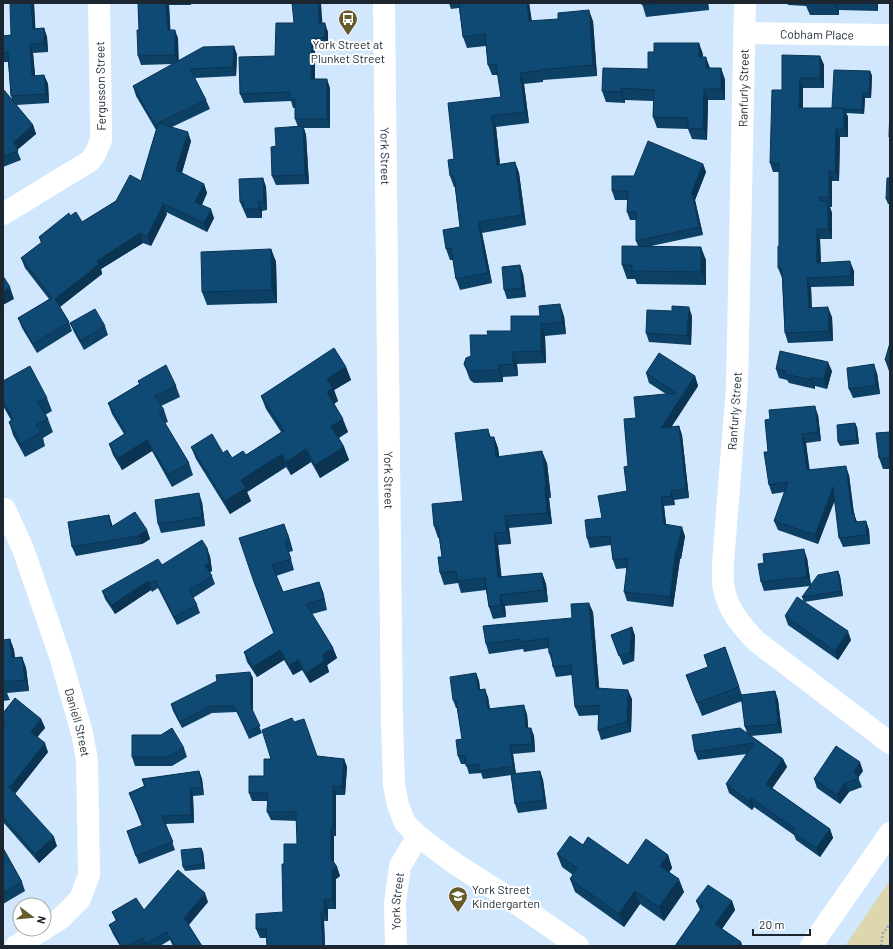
<svg xmlns="http://www.w3.org/2000/svg" width="893" height="949" font-family="Barlow,sans-serif">
	<rect width="100%" height="100%" fill="#d0e7fd"/>
	<!-- green -->
	<polygon fill="#ded6ac" points="890,880 890,946 845,946"/>
	<g fill="none" stroke-linecap="round" stroke-linejoin="round">
		<!-- path -->
		<polyline stroke="#93a6b8" stroke-width="2.5" stroke-dasharray="2 2" stroke-linecap="butt" points="881,946 883,933 890,924"/>
		<!-- street -->
		<g stroke="#fff" stroke-width="22">
			<path d="M745,3l-8,383 -14,177c0,9 -1,18 1,26 4,21 17,36 32,52l134,102"/>
			<path id="s1" d="M744,33l146,2"/>
			<polyline points="3,214 90,161 95,154 101,140 101,120 99,3"/>
			<path id="s2" d="M5,509l18,40 38,110 21,74 5,27 2,115 -9,24 -20,20 -16,10"/>
			<polyline points="16,946 44,929"/>
			<path id="s3" d="M396,946l-1,-43 5,-37 18,-30"/>
			<polyline points="811,946 890,833"/>
		</g>
		<!-- secondary -->
		<path stroke="#fff" stroke-width="22" id="s4" d="M384,3l8,720 2,62 4,20 7,18 13,13 36,27 53,34 71,49"/>
	</g>
	<!-- wall -->
	<g fill="#0d4065">
		<polygon points="34,3 35,29 44,28 47,37 48,52 33,53 35,76 44,75 48,84 49,103 16,105 33,125 36,134 17,150 21,160 3,167 3,89 12,99 11,96 8,62 3,62 3,36 11,35"/>
		<polygon points="138,3 191,3 191,5 169,5 170,30 178,38 178,61 234,46 237,55 236,76 195,78 206,100 210,109 172,127 191,141 182,173 204,184 207,193 202,205 214,218 207,232 166,212 167,214 151,246 143,243 101,269 102,274 60,307 69,322 72,331 37,353 22,328 18,318 49,299 25,268 21,258 41,243 39,237 70,216 82,222 116,201 141,181 156,130 136,96 133,86 173,64 141,65 138,56 139,30"/>
		<polygon points="449,3 529,3 532,21 593,21 597,76 543,80 543,82 524,84 529,123 496,127 500,164 515,162 519,173 526,225 482,233 492,283 460,290 456,279 453,260 450,260 446,249 460,227 455,187 454,187 450,176 454,159 501,97 498,75 492,75 488,65 486,46 467,48 463,37 459,8 451,9"/>
		<polygon points="642,3 708,3 709,10 646,17"/>
		<polygon points="787,3 878,3 878,11 839,10 839,15 810,15 806,6 788,5"/>
		<polygon points="294,23 322,23 328,32 328,47 315,47 315,79 330,88 330,128 304,128 306,135 309,184 276,185 272,176 276,146 298,127 295,119 295,108 293,108 291,101 244,103 240,94 275,56"/>
		<polygon points="703,54 703,57 710,68 721,68 725,80 725,100 708,100 707,140 692,139 688,129 657,128 653,117 653,101 625,100 625,103 606,102 602,91 648,69"/>
		<polygon points="820,56 824,65 824,88 803,88 803,108 832,108 870,71 872,76 871,98 865,98 864,114 846,113 848,117 848,137 840,137 839,181 832,181 832,207 830,207 832,213 832,239 820,239 821,263 854,271 854,286 811,287 812,308 832,317 833,341 788,343 785,333 782,278 778,268 779,246 779,172 773,172 770,163 782,90"/>
		<polygon points="703,164 706,172 695,200 703,235 651,246 706,260 706,285 637,284 635,279 627,279 622,265 638,246 636,241 636,220 630,220 627,212 627,200 615,200 612,191 634,176"/>
		<polygon points="263,178 266,187 267,210 262,211 262,218 247,218 240,202"/>
		<polygon points="890,178 890,204 888,204 886,199"/>
		<polygon points="271,249 276,262 277,303 207,305 202,292"/>
		<polygon points="523,274 526,297 507,299 504,290"/>
		<polygon points="672,311 692,316 691,345 649,342 646,333"/>
		<polygon points="564,316 566,334 545,336 546,363 517,364 518,376 503,377 503,382 474,383 470,380 464,364 488,335 511,331"/>
		<polygon points="70,323 105,326 108,335 84,350 74,332"/>
		<polygon points="890,343 890,372 889,371 885,360"/>
		<polygon points="346,367 351,380 334,390 338,401 334,404 348,432 339,438 344,447 349,460 320,478 311,462 291,475 286,467 247,492 251,501 230,514 196,459 191,447 223,453 232,458 246,455 281,432 266,409 261,396"/>
		<polygon points="776,369 832,371 827,389 815,386 815,389 789,383 787,380 779,378"/>
		<polygon points="646,373 695,376 698,386 671,427 679,426 682,435 689,498 674,500 675,505 664,506 666,524 685,536 681,559 680,559 673,607 627,601 624,592 627,568 616,569 613,560 611,545 590,548 587,538 602,518 627,491 628,466 636,418 666,394 649,383"/>
		<polygon points="877,373 880,394 853,398 849,389"/>
		<polygon points="3,381 47,398 52,411 45,415 48,419 53,432 43,438 45,446 25,457 13,435 9,422 11,420 3,406"/>
		<polygon points="138,381 176,386 180,397 161,406 164,410 168,422 165,423 189,463 193,475 172,487 152,451 122,470 113,455 109,444 124,434 112,414 108,403 139,384"/>
		<polygon points="818,415 821,441 806,443 809,470 849,475 854,514 857,522 866,521 869,530 870,544 843,547 839,538 835,500 818,544 778,530 774,521 785,492 772,494 769,485 768,452"/>
		<polygon points="857,427 859,444 840,446 838,442"/>
		<polygon points="890,432 890,469 883,469 879,458"/>
		<polygon points="491,437 494,437 498,448 499,457 547,463 551,498 549,498 552,524 509,528 511,544 498,545 501,577 542,573 546,584 548,602 505,606 506,617 493,619 489,607 486,590 461,593 458,583 444,585 440,573 442,557 439,538 438,538 434,526 463,501"/>
		<polygon points="202,502 205,526 161,533 158,524"/>
		<polygon points="109,515 112,526 147,530 150,539 142,544 76,556 72,547"/>
		<polygon points="288,534 293,551 289,552 294,570 276,576 283,592 319,582 323,592 327,610 312,614 333,648 337,658 327,665 329,672 310,683 302,670 293,675 284,660 257,677 247,662 244,652 274,633 254,582"/>
		<polygon points="210,556 212,571 210,572 212,576 215,584 193,598 197,605 200,613 177,625 158,588 152,592 151,590 115,614 105,599 102,591 162,565"/>
		<polygon points="807,558 811,585 838,571 840,576 843,596 804,602 802,597 810,586 764,591 761,582"/>
		<polygon points="593,612 599,688 632,699 631,732 601,740 598,730 598,715 579,716 575,707 572,675 556,677 553,667 552,662 549,653 549,648 524,652 523,649 489,654 486,644"/>
		<polygon points="785,616 851,640 838,660 788,625"/>
		<polygon points="632,627 635,636 634,661 623,665 611,635"/>
		<polygon points="10,639 14,650 15,658 22,657 26,668 29,691 7,693 10,700 3,701 3,640"/>
		<polygon points="725,647 742,695 775,691 778,700 782,733 751,736 783,759 787,767 772,788 830,829 833,838 820,857 796,840 794,835 754,807 752,810 729,793 726,784 747,754 698,760 695,752 747,733 745,727 742,701 702,716 686,675 708,667"/>
		<polygon points="476,673 479,681 480,690 488,697 490,709 527,714 528,728 531,728 534,736 535,752 513,754 516,774 540,771 543,780 547,809 518,813 515,804 511,775 483,779 481,773 469,774 466,764 461,764 458,756 462,739 457,708 456,708 453,700"/>
		<polygon points="253,678 253,712 262,733 249,739 237,712 212,713 182,728 173,711 171,704"/>
		<polygon points="3,713 41,719 45,728 37,737 48,752 15,794 57,846 39,863 3,822"/>
		<polygon points="294,722 317,756 344,759 347,767 345,795 336,795 336,836 334,836 334,863 337,867 340,876 336,879 336,909 328,909 328,921 324,921 325,946 267,946 266,938 260,938 256,929 283,912 284,864 297,844 297,821 271,820 267,812 267,801 252,801 249,793 264,776 271,759"/>
		<polygon points="184,748 187,757 172,766 135,766 132,757"/>
		<polygon points="199,771 202,779 204,795 193,796 194,823 166,824 175,850 139,864 127,831 142,826 129,793 144,786 142,779"/>
		<polygon points="863,771 858,777 862,787 849,792 840,804 817,788 814,779"/>
		<polygon points="583,845 628,865 668,855 672,868 669,872 684,892 664,921 640,904 624,927 575,892 570,879 573,875 562,867 557,854"/>
		<polygon points="3,848 22,882 25,891 3,904"/>
		<polygon points="201,848 203,852 205,869 185,871 183,867"/>
		<polygon points="696,901 732,901 735,910 722,929 741,942 742,946 675,946 700,910"/>
		<polygon points="208,902 189,925 202,946 173,946 170,940 160,946 120,946 113,934 109,925 116,921 112,912 144,910"/>
	</g>
	<!-- shaded-wall -->
	<g fill="#0a3452">
		<polygon points="31,3 34,3 36,38 33,29"/>
		<polygon points="166,3 168,3 169,5 171,38 168,30"/>
		<polygon points="318,3 321,3 323,32 319,23"/>
		<polygon points="527,3 529,3 533,32 529,21"/>
		<polygon points="706,3 708,3 709,10"/>
		<polygon points="834,3 836,3 839,10 839,15"/>
		<polygon points="875,3 878,3 878,11"/>
		<polygon points="589,10 593,21 597,76 593,65"/>
		<polygon points="325,23 328,32 328,47 325,38"/>
		<polygon points="44,28 47,37 48,52 44,43"/>
		<polygon points="175,30 178,38 179,64 175,55"/>
		<polygon points="312,38 315,47 315,88 311,79"/>
		<polygon points="699,43 703,54 703,68 699,57"/>
		<polygon points="30,44 33,53 36,85 32,76"/>
		<polygon points="234,46 237,55 236,76 233,67"/>
		<polygon points="820,56 824,65 824,88 820,78"/>
		<polygon points="706,57 710,68 710,80 706,68"/>
		<polygon points="721,68 725,80 725,100 721,89"/>
		<polygon points="870,71 872,76 871,98 869,93"/>
		<polygon points="520,73 524,84 529,123 525,112"/>
		<polygon points="44,75 48,84 49,103 46,94"/>
		<polygon points="800,78 803,88 803,117 799,108"/>
		<polygon points="327,79 330,88 330,128 327,119"/>
		<polygon points="621,88 625,100 625,103 621,92"/>
		<polygon points="704,89 708,100 707,140 703,129"/>
		<polygon points="863,93 865,98 864,114 862,110"/>
		<polygon points="844,108 848,117 848,137 844,128"/>
		<polygon points="492,116 496,127 501,176 497,165"/>
		<polygon points="33,125 36,134 17,150 14,142"/>
		<polygon points="303,126 306,135 309,184 305,175"/>
		<polygon points="836,128 840,137 839,181 835,171"/>
		<polygon points="188,132 191,141 180,179 176,170"/>
		<polygon points="515,162 519,173 526,225 522,215"/>
		<polygon points="703,164 706,172 695,200 703,235 699,227 692,192"/>
		<polygon points="829,171 832,181 832,207 829,197"/>
		<polygon points="263,178 266,187 267,210 264,201"/>
		<polygon points="204,184 207,193 199,211 195,202"/>
		<polygon points="258,202 262,211 262,218 259,209"/>
		<polygon points="828,203 832,213 832,239 828,229"/>
		<polygon points="163,205 167,214 151,246 147,237"/>
		<polygon points="211,209 214,218 207,232 204,223"/>
		<polygon points="478,222 482,233 492,283 488,273"/>
		<polygon points="817,229 820,239 821,272 817,263"/>
		<polygon points="140,233 143,243 101,269 102,274 58,308 55,299 97,261"/>
		<polygon points="701,247 706,260 706,285 701,272"/>
		<polygon points="271,249 276,262 277,303 272,290"/>
		<polygon points="850,261 854,271 854,286 851,276"/>
		<polygon points="520,265 523,274 526,297 522,288"/>
		<polygon points="807,278 811,287 812,318 809,308"/>
		<polygon points="10,287 14,299 3,305 3,292"/>
		<polygon points="560,304 564,316 566,334 562,322"/>
		<polygon points="689,307 692,316 691,345 687,336"/>
		<polygon points="828,307 832,317 833,341 829,331"/>
		<polygon points="541,324 545,336 546,363 541,351"/>
		<polygon points="513,352 517,364 518,376 513,364"/>
		<polygon points="828,362 832,371 827,389 824,380"/>
		<polygon points="874,364 877,373 880,394 876,385"/>
		<polygon points="499,365 503,377 503,382 499,370"/>
		<polygon points="346,367 351,380 334,390 338,401 332,405 327,392 327,379"/>
		<polygon points="695,376 698,386 665,437 661,428"/>
		<polygon points="811,377 815,386 815,389"/>
		<polygon points="815,406 818,415 821,441 818,432"/>
		<polygon points="343,419 348,432 336,439 331,426"/>
		<polygon points="855,423 857,427 859,444 857,440"/>
		<polygon points="679,426 682,435 689,498 686,489"/>
		<polygon points="488,429 492,441 489,437"/>
		<polygon points="802,434 806,443 811,479 807,470"/>
		<polygon points="494,437 498,448 501,469 496,457"/>
		<polygon points="147,440 152,451 122,470 118,458"/>
		<polygon points="344,447 349,460 320,478 315,465"/>
		<polygon points="306,449 311,462 291,475 286,462"/>
		<polygon points="542,451 547,463 551,498 546,486"/>
		<polygon points="282,454 286,467 247,492 251,501 230,514 225,501 241,480"/>
		<polygon points="846,466 849,475 854,514 857,522 858,531 852,514"/>
		<polygon points="545,486 549,498 552,524 547,513"/>
		<polygon points="833,487 836,496 818,544 815,535"/>
		<polygon points="671,491 674,500 675,505 671,496"/>
		<polygon points="199,493 202,502 205,526 202,517"/>
		<polygon points="661,497 664,506 667,533 664,524"/>
		<polygon points="109,515 112,524 114,536 111,527"/>
		<polygon points="505,516 509,528 511,544 507,532"/>
		<polygon points="866,521 869,530 870,544 867,535"/>
		<polygon points="284,524 288,534 293,551 289,540"/>
		<polygon points="682,527 685,536 681,559 677,550"/>
		<polygon points="147,530 150,539 142,544 138,536"/>
		<polygon points="494,533 498,545 503,589 498,577"/>
		<polygon points="207,548 210,556 212,571 208,573 205,565"/>
		<polygon points="804,549 807,558 811,586 807,577"/>
		<polygon points="676,550 680,559 673,607 670,597"/>
		<polygon points="838,571 840,576 843,596 841,591"/>
		<polygon points="542,573 546,584 548,602 544,590"/>
		<polygon points="148,581 151,590 115,614 112,605"/>
		<polygon points="319,582 323,592 327,610 324,599"/>
		<polygon points="500,595 505,606 506,617 501,605"/>
		<polygon points="589,603 593,612 600,698 596,688"/>
		<polygon points="632,627 635,636 634,661 630,652"/>
		<polygon points="848,631 851,640 838,660 835,651"/>
		<polygon points="10,639 14,650 16,669 12,658"/>
		<polygon points="333,648 337,658 327,665 329,672 310,683 306,673 322,655"/>
		<polygon points="280,650 284,660 257,677 253,667"/>
		<polygon points="22,657 26,668 29,691 25,680"/>
		<polygon points="298,660 302,670 293,675 289,665"/>
		<polygon points="250,672 253,678 253,713 251,707"/>
		<polygon points="476,673 479,681 481,698 478,690"/>
		<polygon points="485,689 488,697 491,718 488,709"/>
		<polygon points="628,690 632,699 631,732 627,722"/>
		<polygon points="775,691 778,700 782,733 778,724"/>
		<polygon points="524,705 527,714 529,736 526,728"/>
		<polygon points="41,719 45,728 34,741 31,732"/>
		<polygon points="531,728 534,736 535,752 532,744"/>
		<polygon points="45,743 48,752 14,795 11,786"/>
		<polygon points="510,745 513,754 516,775 513,766"/>
		<polygon points="344,759 347,767 345,795 342,787"/>
		<polygon points="783,759 787,767 769,793 766,784"/>
		<polygon points="860,762 863,771 858,778 854,771"/>
		<polygon points="199,771 202,779 204,795 202,787"/>
		<polygon points="540,771 543,780 547,809 544,800"/>
		<polygon points="845,783 849,792 840,804 837,795"/>
		<polygon points="333,786 336,795 336,836 333,827"/>
		<polygon points="190,789 193,796 194,823 191,815"/>
		<polygon points="751,798 754,807 752,810 749,801"/>
		<polygon points="331,827 334,836 334,867 331,858"/>
		<polygon points="830,829 833,838 820,857 816,848"/>
		<polygon points="54,837 57,846 39,863 35,854"/>
		<polygon points="201,848 203,852 205,869 203,864"/>
		<polygon points="668,855 672,868 665,879 660,866"/>
		<polygon points="337,867 340,876 336,879 336,909 332,900 332,870"/>
		<polygon points="679,879 684,892 664,921 659,907"/>
		<polygon points="635,891 640,904 624,927 619,914"/>
		<polygon points="205,893 208,902 187,926 184,918"/>
		<polygon points="324,900 328,909 328,921 325,912"/>
		<polygon points="732,901 735,910 719,933 715,924"/>
		<polygon points="321,912 324,921 325,946 323,946"/>
		<polygon points="741,942 742,946 738,946"/>
	</g>
	<!-- building -->
	<g fill="#0f4a75" stroke="#0a3452">
		<polygon points="10,3 31,3 33,29 44,28 44,43 30,44 32,76 44,75 46,94 11,96 8,52 3,53 3,36 11,35"/>
		<polygon points="138,3 166,3 168,30 175,30 175,55 138,56 137,30 139,30"/>
		<polygon points="292,3 318,3 319,23 325,23 325,38 312,38 311,79 327,79 327,119 295,119 295,99 290,99 290,92 240,94 239,57 275,56 276,23 294,23"/>
		<polygon points="459,3 527,3 529,21 558,19 558,13 589,10 593,65 539,70 539,71 520,73 525,112 492,116 497,165 515,162 522,215 478,222 488,273 456,279 451,248 446,249 443,230 460,227 454,176 450,176 448,160 454,159 448,103 501,97 496,64 488,65 485,34 463,37"/>
		<polygon points="642,3 663,3 642,5"/>
		<polygon points="654,43 699,43 699,57 706,57 706,68 721,68 721,89 704,89 703,129 688,128 688,118 653,117 654,90 621,88 621,92 602,91 603,68 648,69 648,52 654,52"/>
		<polygon points="234,46 233,67 190,69 206,100 158,123 188,132 176,170 204,184 195,202 211,209 204,223 162,203 163,205 147,237 140,233 97,261 99,264 55,299 69,322 33,344 18,318 52,298 21,258 42,242 39,237 69,213 70,216 76,212 82,222 116,201 130,175 141,181 158,124 155,125 133,86 203,47"/>
		<polygon points="782,55 820,56 820,78 800,78 799,108 844,108 844,128 836,128 835,171 829,171 829,197 820,197 819,200 828,203 828,229 817,229 817,263 850,261 851,276 807,278 809,308 828,307 829,331 785,333 782,268 778,268 778,246 779,246 779,163 770,163 772,90 782,90"/>
		<polygon points="834,70 870,71 869,93 863,93 862,110 844,109 844,108 832,108"/>
		<polygon points="3,89 33,125 14,142 18,151 3,157"/>
		<polygon points="890,107 890,137 889,137"/>
		<polygon points="303,126 305,175 272,176 271,147 276,146 275,128"/>
		<polygon points="648,141 703,164 692,192 699,227 636,241 636,212 627,212 628,191 612,191 612,176 634,176"/>
		<polygon points="263,178 264,201 258,202 259,209 244,209 243,202 240,202 239,179"/>
		<polygon points="887,178 890,178 890,199 886,199"/>
		<polygon points="622,246 701,247 701,272 632,271 632,265 622,265"/>
		<polygon points="271,249 272,290 202,292 201,252"/>
		<polygon points="520,265 522,288 504,290 502,267"/>
		<polygon points="3,276 10,287 3,292"/>
		<polygon points="560,304 562,322 541,324 541,323 541,351 513,352 513,364 499,365 499,370 470,371 466,368 464,364 466,358 471,356 470,335 488,335 487,331 511,331 511,316 540,316 539,306"/>
		<polygon points="672,306 689,307 687,336 646,333 647,310 672,311"/>
		<polygon points="95,309 105,326 81,341 70,323"/>
		<polygon points="890,343 890,362 885,360"/>
		<polygon points="334,348 346,367 327,379 333,388 327,392 343,419 331,426 344,447 315,465 306,449 286,462 282,454 241,480 246,488 225,501 191,447 212,434 223,453 227,450 232,458 243,451 246,455 284,431 261,396"/>
		<polygon points="780,351 828,362 824,380 811,377 812,380 785,374 786,371 776,369"/>
		<polygon points="659,353 695,376 661,428 679,426 686,489 671,491 671,496 661,497 664,524 682,527 677,550 676,550 670,597 624,592 628,558 613,560 610,536 587,538 585,520 602,518 598,496 627,491 624,467 628,466 624,419 636,418 634,397 676,393 646,373"/>
		<polygon points="874,364 876,385 849,389 847,368"/>
		<polygon points="166,365 176,386 155,396 164,410 159,413 189,463 168,475 147,440 118,458 109,444 126,433 108,403 140,384 138,381"/>
		<polygon points="30,366 47,398 38,402 48,419 36,425 41,432 21,444 9,422 13,419 3,401 3,381"/>
		<polygon points="815,406 818,432 802,434 807,470 846,466 852,514 854,513 855,522 866,521 867,535 839,538 833,487 815,535 774,521 788,482 769,485 764,452 768,452 765,420 770,419 769,410"/>
		<polygon points="855,423 857,440 838,442 837,425"/>
		<polygon points="488,429 489,437 494,437 496,457 542,451 546,486 545,486 547,513 505,516 507,532 494,533 498,577 542,573 544,590 500,595 501,605 489,607 485,578 457,581 456,571 440,573 438,557 442,557 438,526 434,526 432,504 463,501 455,433"/>
		<polygon points="890,432 890,458 879,458 876,433"/>
		<polygon points="199,493 202,517 158,524 155,500"/>
		<polygon points="135,512 147,530 138,536 72,547 68,522 109,515 111,527"/>
		<polygon points="284,524 289,540 285,542 291,559 272,565 283,592 319,582 324,599 306,604 333,648 322,655 325,661 306,673 298,660 289,665 280,650 253,667 244,652 274,633 254,582 239,538"/>
		<polygon points="202,540 207,548 209,563 205,565 212,576 189,590 197,605 174,617 155,580 149,584 148,581 112,605 102,591 158,559 162,565"/>
		<polygon points="804,549 807,577 761,582 758,564 764,563 763,554"/>
		<polygon points="838,571 841,591 802,597 818,575"/>
		<polygon points="797,597 848,631 835,651 785,616"/>
		<polygon points="589,603 596,688 628,690 627,722 598,730 599,705 575,707 571,665 553,667 551,653 549,653 548,638 520,642 520,639 486,644 483,626 572,618 571,604"/>
		<polygon points="632,627 630,652 619,656 611,635"/>
		<polygon points="10,639 12,658 22,657 25,680 3,682 3,640"/>
		<polygon points="725,647 739,687 697,703 686,675 708,667 704,655"/>
		<polygon points="250,672 251,707 260,726 247,732 234,706 210,706 180,722 171,704 217,681 216,675"/>
		<polygon points="476,673 478,690 485,689 488,709 524,705 526,728 531,728 532,744 510,745 513,766 480,771 479,764 466,766 465,755 458,756 456,740 462,739 456,700 453,700 450,677"/>
		<polygon points="775,691 778,724 745,727 741,695"/>
		<polygon points="15,698 41,719 31,732 45,743 11,786 8,786 54,837 35,854 3,817 3,786 4,786 3,786 3,726 5,724 3,722 3,713"/>
		<polygon points="292,718 294,722 304,719 317,756 344,759 342,787 333,786 333,827 331,827 331,858 337,867 332,870 332,900 324,900 325,912 321,912 323,946 267,946 266,929 256,929 256,914 283,912 282,864 284,864 284,844 297,844 296,812 267,812 268,793 249,793 249,776 264,776 264,759 271,759 262,730"/>
		<polygon points="172,728 184,748 168,757 132,757 132,735 161,735"/>
		<polygon points="740,728 783,759 766,784 830,829 816,848 792,832 795,829 751,798 749,801 726,784 754,743 695,752 692,735"/>
		<polygon points="836,746 860,762 854,771 859,778 845,783 837,795 814,779"/>
		<polygon points="199,771 202,787 190,789 191,815 162,816 173,842 136,856 127,831 143,825 129,793 145,786 142,779"/>
		<polygon points="540,771 544,800 515,804 511,774"/>
		<polygon points="570,836 583,845 588,837 628,865 646,839 668,855 660,866 679,879 659,907 635,891 619,914 570,879 577,868 557,854"/>
		<polygon points="3,848 22,882 3,893"/>
		<polygon points="201,848 203,864 183,867 181,850"/>
		<polygon points="178,870 205,893 184,918 202,946 176,946 166,932 146,944 142,938 128,946 122,946 109,925 117,920 112,912 136,898 144,910"/>
		<polygon points="708,885 732,901 715,924 741,942 738,946 675,946 703,906 696,901"/>
	</g>
	<!-- icons -->
	<defs>
		<symbol id="bus-pin" viewBox="-11 -11 22 30"><path d="M0 17L-7.5 6A9.5 9.5 0 1 1 7.5 6Z" fill="#665c29" stroke="#fff"/><path d="M-5-6H5V4H4V6H2V4H-2V6H-4V4H-5ZM-3.5-4V0h7V-4ZM-3.5 1.2v1.5H-2V1.2ZM2 1.2v1.5H3.5V1.2Z" fill="#fff"/></symbol>
		<symbol id="school-pin" viewBox="-11 -11 22 30"><path d="M0 17L-7.5 6A9.5 9.5 0 1 1 7.5 6Z" fill="#665c29" stroke="#fff"/><path d="M0-5L7-2L0 1L-7-2ZM-4 1L0 2.5L4 1V4Q0 6-4 4Z" fill="#fff"/></symbol>
	</defs>
	<g fill-rule="evenodd">
		<use href="#bus-pin" x="337" y="8" width="22" height="30"/>
		<use href="#school-pin" x="447" y="885" width="22" height="30"/>
	</g>
	<g text-anchor="middle" dominant-baseline="central" stroke-width="4" stroke-linejoin="round" paint-order="stroke">
		<!-- street labels -->
		<g font-size="12" fill="#1b2630" stroke="#fff">
			<text stroke="none"><textPath href="#s1" startOffset="73">Cobham Place</textPath></text>
			<text transform="translate(100 86) rotate(-91)">Fergusson Street</text>
			<text transform="translate(743 88) rotate(-89)">Ranfurly Street</text>
			<text stroke="none"><textPath href="#s4" startOffset="153">York Street</textPath></text>
			<text transform="translate(734 411) rotate(-86)">Ranfurly Street</text>
			<text stroke="none"><textPath href="#s4" startOffset="477">York Street</textPath></text>
			<text stroke="none"><textPath href="#s2" startOffset="226">Daniell Street</textPath></text>
			<text stroke="none"><textPath href="#s3" startOffset="45">York Street</textPath></text>
		</g>
		<!-- poi labels -->
		<g font-size="12" fill="#1b2630" stroke="#fff">
			<text x="348" y="44">York Street at<tspan x="348" dy="14">Plunket Street</tspan></text>
			<text x="472" y="889" text-anchor="start">York Street<tspan x="472" dy="14">Kindergarten</tspan></text>
		</g>
	</g>
	<!-- border -->
	<rect width="893" height="949" fill="none" stroke="#1b2630" stroke-width="8"/>
	<!-- north arrow -->
	<g transform="translate(32 917) rotate(106)"><circle r="19" fill="#ffffff" stroke="#a4a8ac"/>
	<path d="M0-3L7 15L0 10L-7 15Z" fill="#665c29"/>
	<text y="-6" font-size="11" font-weight="bold" text-anchor="middle" fill="#1b2630">N</text>
	</g>
	<!-- scale -->
	<path d="M753 929v6h57v-6" fill="none" stroke="#1b2630" stroke-width="2"/>
	<text x="759" y="929" font-size="12" fill="#1b2630" stroke="#ffffff" stroke-width="3" paint-order="stroke">20 m</text>
</svg>
